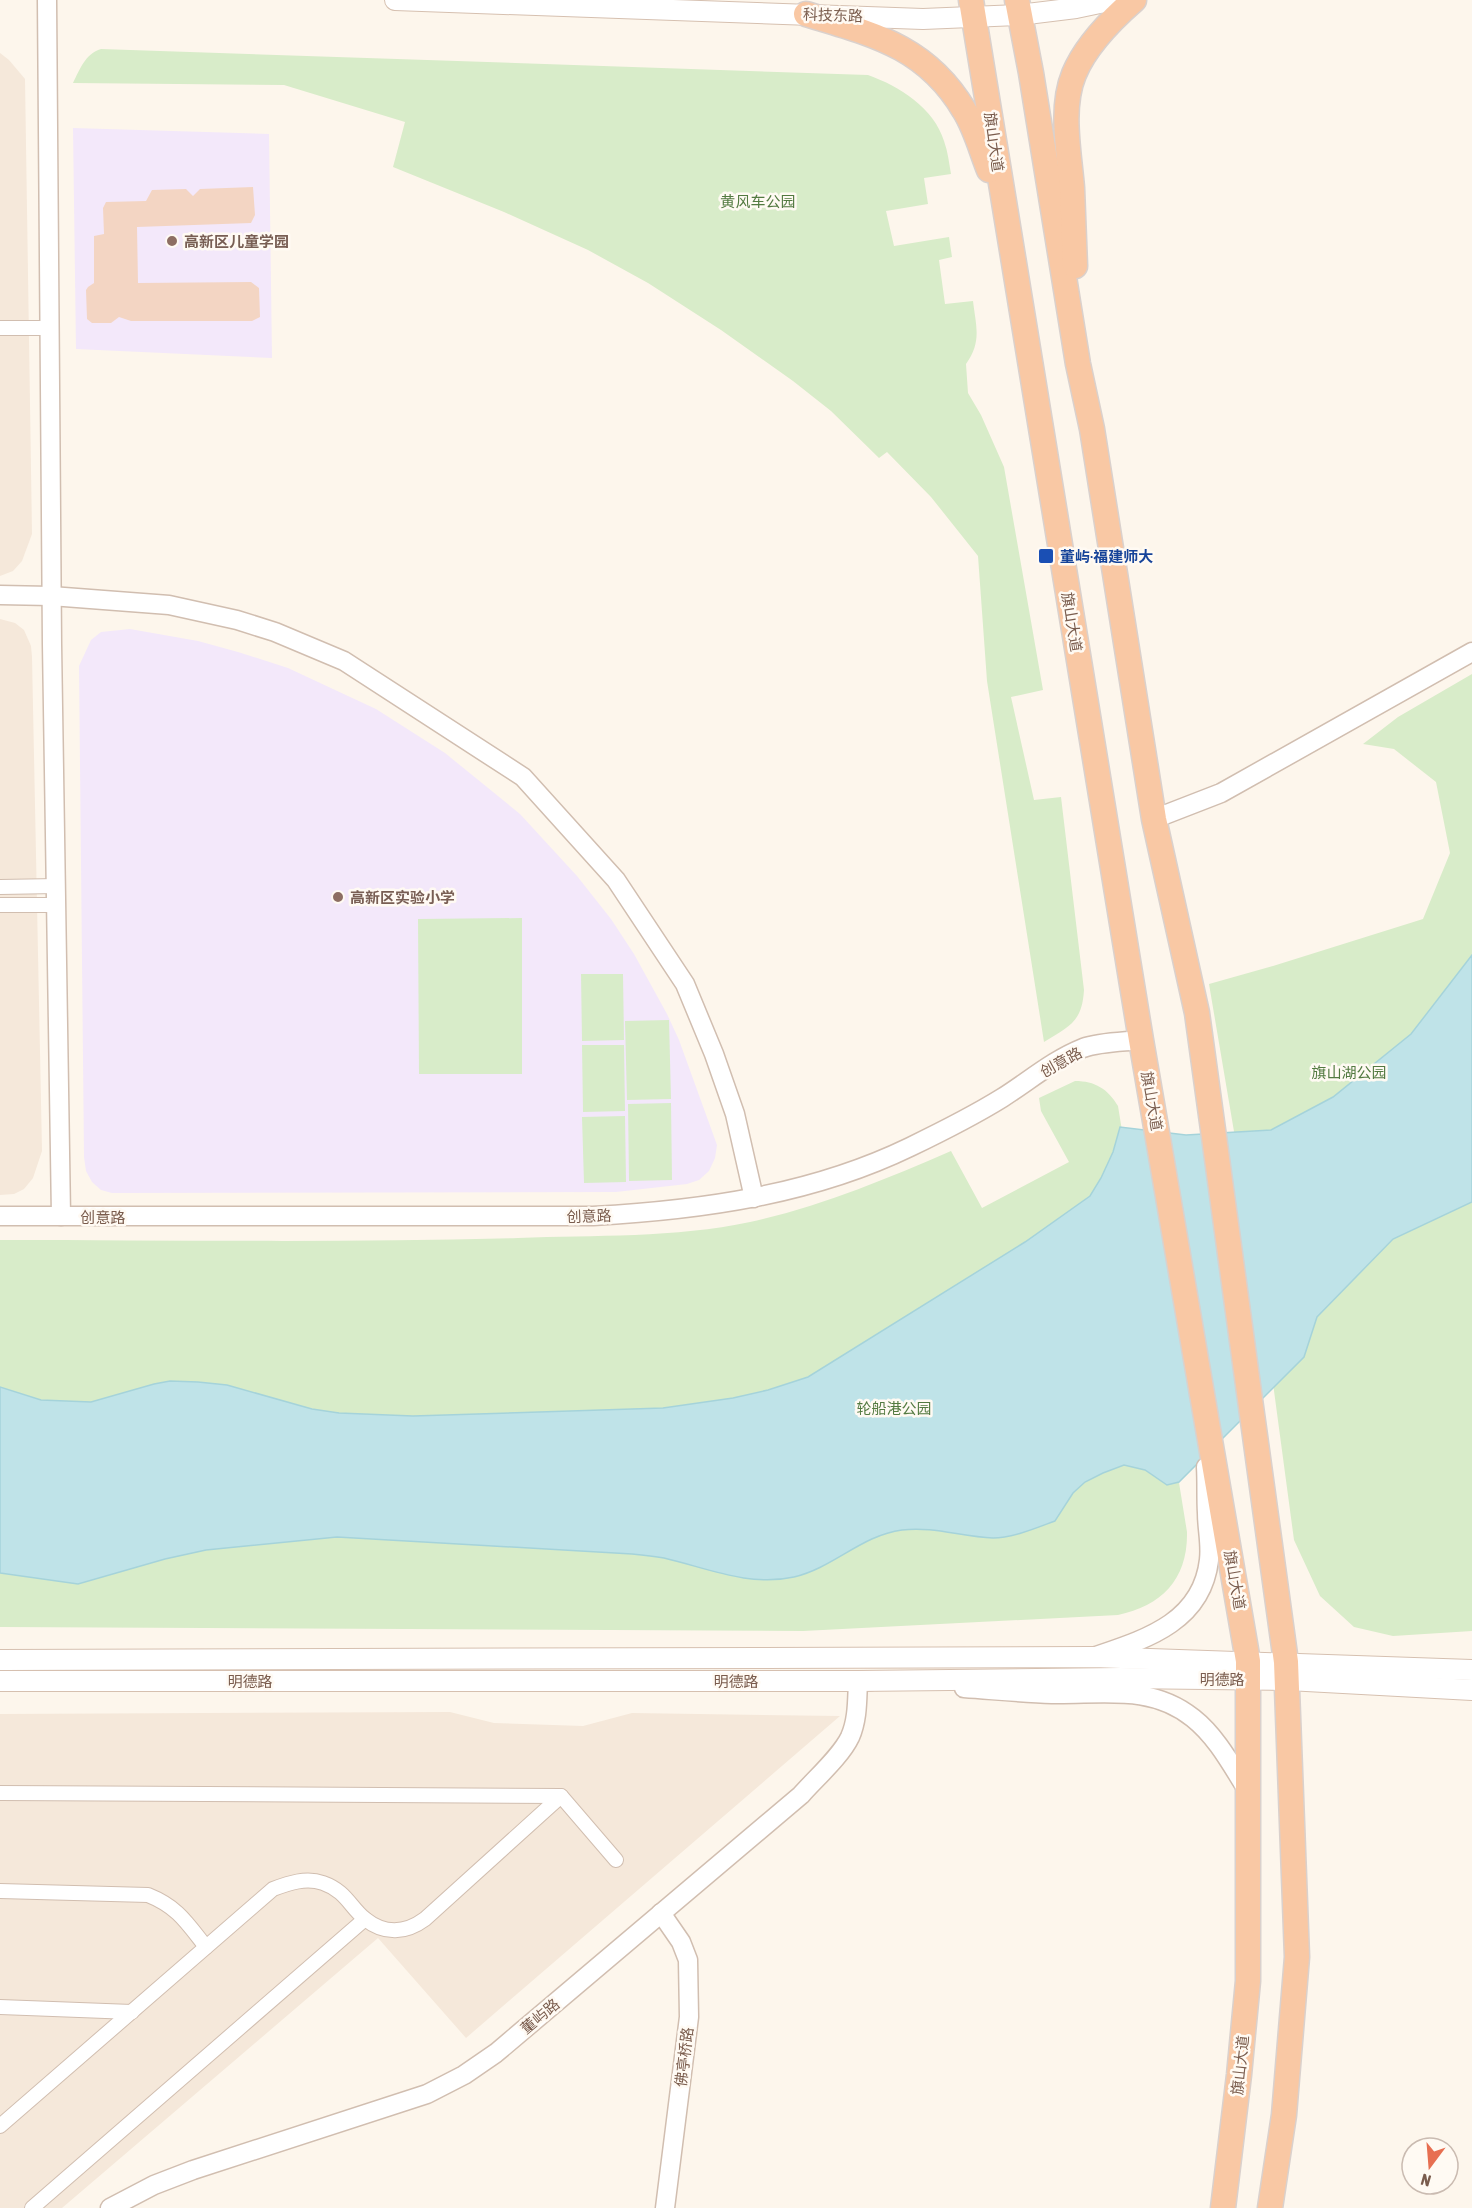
<svg xmlns="http://www.w3.org/2000/svg" width="1472" height="2208" font-family="'Asap Condensed','Noto Sans SC',sans-serif">
	<rect width="100%" height="100%" fill="#fdf6ec"/>
	<!-- residential -->
	<g fill="#f5e8da">
		<polygon points="0,53 9,60 25,79 32,534 22,561 13,571 0,576"/>
		<polygon points="0,619 15,623 24,630 31,646 32,657 42,1151 33,1178 24,1189 14,1194 0,1195"/>
		<polygon points="450,1712 494,1723 583,1726 632,1713 840,1716 466,2038 378,1938 62,2208 0,2208 0,1714"/>
	</g>
	<!-- education -->
	<g fill="#f3e8fa">
		<polygon points="73,128 269,134 272,358 76,349"/>
		<polygon points="130,629 198,641 238,652 288,668 348,696 376,709 445,753 520,814 577,876 611,919 634,954 667,1014 679,1040 717,1145 715,1158 709,1171 699,1180 687,1184 616,1192 112,1193 101,1190 92,1182 86,1171 84,1157 79,666 91,640 101,632"/>
	</g>
	<!-- green -->
	<g fill="#d8ecc9">
		<path d="M101,49l767,26c31,11 66,33 76,66 4,11 5,22 7,33l-27,4 4,26 -42,7 8,35 55,-9 3,20 -13,3 6,44 28,-3c3,25 9,41 -7,63l2,29 13,22 23,52 39,223 -32,7 23,103 27,-3 23,193c-2,33 -15,36 -40,52l-57,-361 -9,-125 -47,-59 -44,-45 -8,6 -48,-47 -38,-30 -72,-51 -73,-47 -60,-33 -84,-38 -111,-45 12,-45 -121,-37 -211,-2c7,-14 12,-29 28,-34z"/>
		<polygon points="1472,674 1472,1631 1393,1636 1354,1627 1320,1596 1294,1540 1259,1279 1209,984 1273,966 1423,919 1450,853 1436,782 1394,749 1363,744 1398,717"/>
		<polygon points="522,918 522,1074 419,1074 418,919"/>
		<polygon points="581,974 623,974 624,1040 582,1041"/>
		<polygon points="669,1020 671,1099 627,1100 625,1021"/>
		<polygon points="582,1045 624,1045 625,1111 583,1112"/>
		<path d="M1075,1081c20,0 33,8 43,25l69,426c1,47 -25,74 -69,83l-315,16 -803,-4v-387c173,0 346,3 518,-2 77,-3 157,0 232,-16 70,-15 136,-43 201,-71l31,57 87,-46 -28,-51 -2,-13z"/>
		<polygon points="671,1103 672,1180 629,1181 628,1104"/>
		<polygon points="625,1116 626,1182 584,1183 582,1117"/>
	</g>
	<!-- water -->
	<path fill="#bfe3e8" stroke="#a5d3da" stroke-width="1.5" d="M1472,955v247l-79,37 -76,78 -13,40 -125,125 -12,3 -22,-15 -21,-5 -21,8 -18,9 -12,11 -18,28c-19,7 -42,17 -62,17 -31,-1 -60,-12 -91,-8 -40,5 -69,38 -108,47 -45,10 -87,-9 -130,-19 -11,-2 -21,-3 -32,-4l-295,-17 -131,13 -41,9 -87,25 -78,-11v-186l41,13 50,2 63,-18 16,-3 28,1 29,3 85,24 27,4 74,3 250,-8 70,-10 35,-8 40,-13 217,-135 65,-46 11,-18 12,-26 7,-25 66,8 85,-5 62,-33 78,-63z"/>
	<!-- building -->
	<polygon fill="#f3d5c3" points="253,187 255,215 251,223 137,227 138,283 251,282 259,288 260,317 252,321 131,321 119,317 111,323 92,323 87,319 86,290 88,287 94,283 94,236 104,234 103,208 106,202 146,201 152,190 186,189 193,196 200,189"/>
	<g fill="none" stroke-linecap="round" stroke-linejoin="round">
		<defs>
			<g id="minor">
				<polyline points="0,328 49,328"/>
				<polyline points="0,887 57,886"/>
				<polyline points="0,905 57,905"/>
				<polyline points="0,1793 561,1796 616,1860"/>
				<path d="M0,1891l148,4c30,12 39,28 58,52"/>
				<polyline points="0,2007 132,2012"/>
				<path d="M0,2126l273,-237c16,-6 33,-12 50,-6 23,8 27,24 42,36 20,16 41,14 60,0l136,-123"/>
				<polyline points="32,2208 365,1919"/>
			</g>
			<g id="tertiary">
				<polyline points="47,0 52,644 61,1216"/>
				<polyline points="0,595 51,596 169,605 237,620 275,632 344,661 523,777 616,880 685,984 714,1054 735,1114 754,1198"/>
				<polyline points="1154,819 1221,793 1472,652"/>
				<path d="M0,1216h593c108,-6 218,-21 317,-69 31,-15 63,-31 92,-49 27,-17 51,-38 81,-50 17,-6 40,-6 58,-8"/>
				<path d="M1096,1656c50,-17 106,-34 113,-96 2,-16 -2,-31 -2,-47 -1,-15 0,-31 -1,-46"/>
				<path d="M964,1688c29,2 59,5 88,6 50,1 99,-10 141,24 24,19 39,48 55,73"/>
				<polyline points="661,1913 681,1942 688,1960 689,2017 665,2208"/>
				<path d="M110,2208l44,-23 39,-15 234,-76 37,-19 32,-22 305,-258c15,-17 40,-39 49,-58 8,-18 7,-38 8,-56h13"/>
			</g>
			<g id="secondary">
				<polyline points="395,0 923,19 1019,15 1076,8 1114,0"/>
				<polyline points="0,1660 1093,1657 1472,1670"/>
				<polyline points="0,1681 858,1681 1120,1678 1288,1680 1472,1690"/>
			</g>
			<g id="trunk">
				<polyline points="971,0 1141,1040 1248,1661 1248,1981 1239,2075 1223,2208"/>
				<polyline points="1017,0 1031,73 1078,364 1092,429 1154,819 1197,1013 1286,1662 1297,1957 1284,2115 1270,2208"/>
				<path d="M806,14c66,20 120,32 158,96 11,17 17,40 25,60"/>
				<path d="M1075,266c-1,-26 -2,-52 -3,-78 -3,-36 -12,-80 2,-114 12,-29 37,-54 60,-74"/>
			</g>
		</defs>
		<!-- minor casing -->
		<use href="#minor" stroke="#d1beb0" stroke-width="16"/>
		<!-- tertiary casing -->
		<use href="#tertiary" stroke="#d1beb0" stroke-width="21"/>
		<!-- secondary casing -->
		<use href="#secondary" stroke="#d6c0b0" stroke-width="22"/>
		<!-- trunk casing -->
		<use href="#trunk" stroke="#dad1cd" stroke-width="27"/>
		<!-- minor -->
		<use href="#minor" stroke="#fff" stroke-width="14"/>
		<!-- tertiary -->
		<use href="#tertiary" stroke="#fff" stroke-width="18"/>
		<!-- secondary -->
		<use href="#secondary" stroke="#fff" stroke-width="20"/>
		<!-- trunk -->
		<use href="#trunk" stroke="#f9c8a4" stroke-width="24"/>
	</g>
	<!-- markers -->
	<g fill="#8d6e63" stroke="#fffaf3" stroke-width="2">
		<circle cx="172" cy="241" r="6"/>
		<circle cx="338" cy="897" r="6"/>
	</g>
	<rect fill="#1a4fb4" stroke="#fffaf3" stroke-width="2" x="1038" y="548" width="16" height="16" rx="3"/>
	<g text-anchor="middle" dominant-baseline="central" stroke-width="5" stroke-linejoin="round" paint-order="stroke">
		<!-- street labels -->
		<g font-size="15" fill="#7a5c4d" stroke="#fffaf3">
			<text transform="translate(833 15) rotate(2)">科技东路</text>
			<text transform="translate(994 142) rotate(82)">旗山大道</text>
			<text transform="translate(1072 622) rotate(81)">旗山大道</text>
			<text transform="translate(1061 1062) rotate(-29)">创意路</text>
			<text transform="translate(1152 1101) rotate(80)">旗山大道</text>
			<text transform="translate(589 1216) rotate(-2)">创意路</text>
			<text x="103" y="1217">创意路</text>
			<text transform="translate(1235 1580) rotate(80)">旗山大道</text>
			<text x="1222" y="1679">明德路</text>
			<text x="250" y="1681">明德路</text>
			<text x="736" y="1681">明德路</text>
			<text transform="translate(540 2016) rotate(-40)">董屿路</text>
			<text transform="translate(684 2057) rotate(-83)">佛亭桥路</text>
			<text transform="translate(1240 2065) rotate(-84)">旗山大道</text>
		</g>
		<!-- park labels -->
		<g font-size="15" fill="#537a41" stroke="#fffaf3">
			<text x="758" y="201">黄风车公园</text>
			<text x="1349" y="1072">旗山湖公园</text>
			<text x="894" y="1408">轮船港公园</text>
		</g>
		<!-- education labels -->
		<g font-size="15" font-weight="bold" fill="#785e54" stroke="#fffaf3" text-anchor="start">
			<text x="184" y="241">高新区儿童学园</text>
			<text x="350" y="897">高新区实验小学</text>
		</g>
		<!-- transit labels -->
		<g font-size="15" font-weight="bold" fill="#164399" stroke="#fffaf3" text-anchor="start">
			<text x="1060" y="556">董屿·福建师大</text>
		</g>
	</g>
	<!-- north arrow -->
	<g transform="translate(1430 2166) rotate(196)"><circle r="28" fill="#fffaf3" stroke="#cabbb1" stroke-width="1.5"/>
	<path d="M0-4.5L10 22L0 15L-10 22Z" fill="#e76f51"/>
	<text y="-9" font-size="16" font-weight="bold" text-anchor="middle" fill="#7a5c4d">N</text>
	</g>
</svg>
